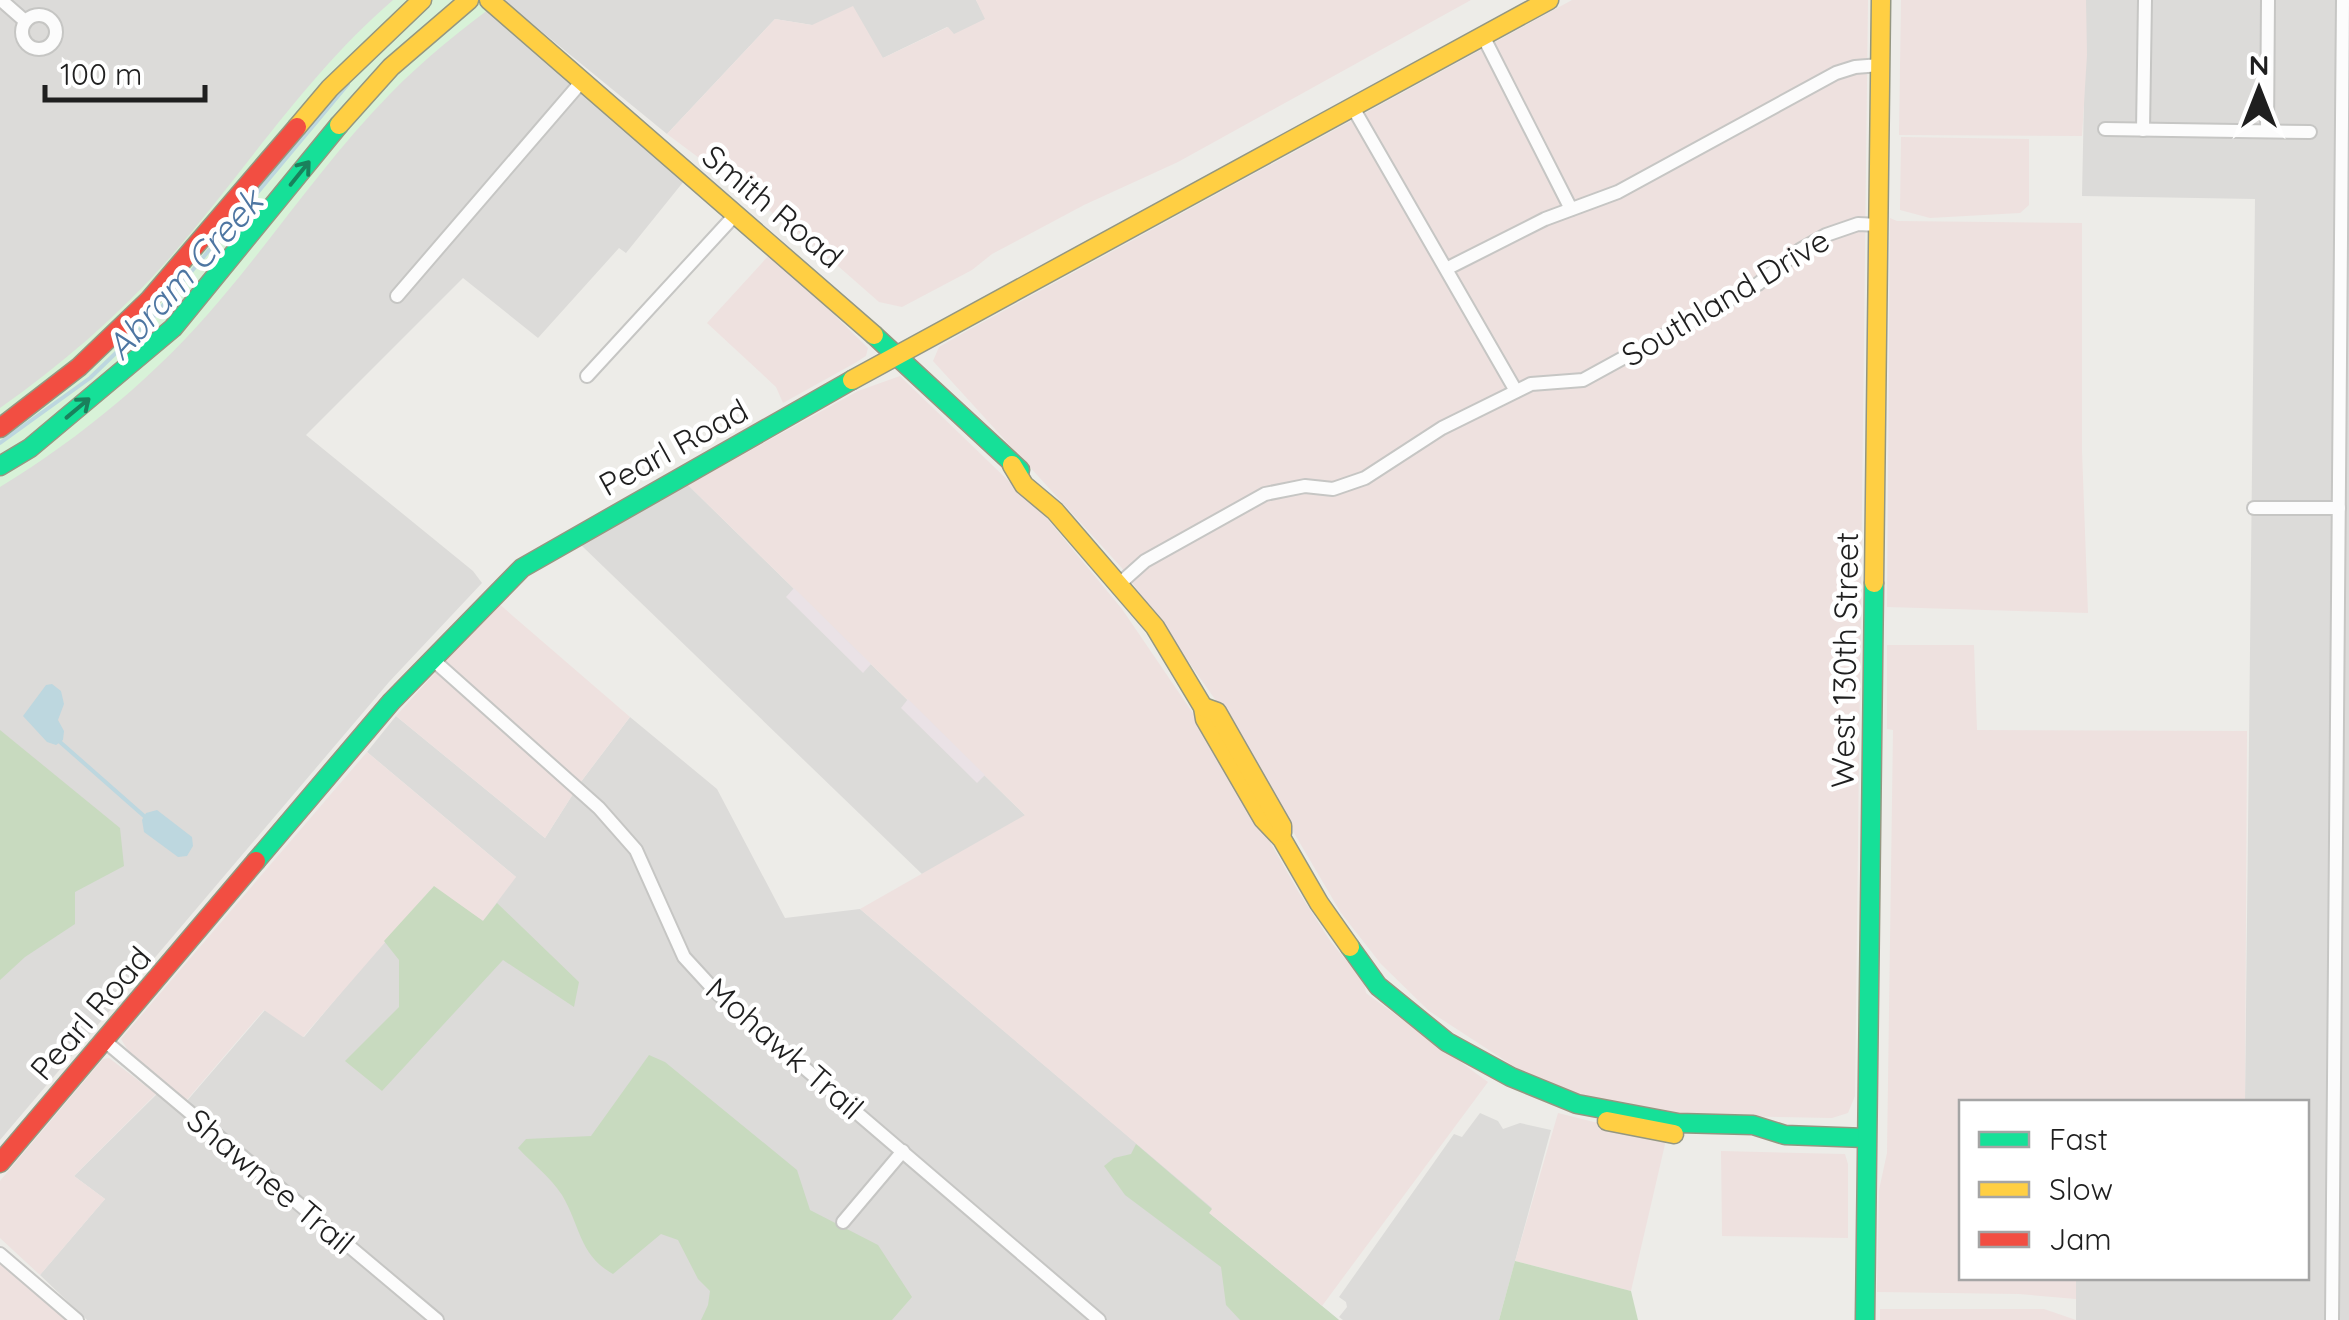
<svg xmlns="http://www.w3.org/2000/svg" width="2349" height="1320" font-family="Quicksand,sans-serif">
	<rect width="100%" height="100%" fill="#edece8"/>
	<!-- residential -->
	<g fill="#dcdbd9">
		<polygon points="0,0 413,0 173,269 0,419"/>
		<polygon points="503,0 976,0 986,19 954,35 947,27 883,58 812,25 775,19 667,134"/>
		<polygon points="2086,0 2349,0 2349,1320 2076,1320 2076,1278 2306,1278 2306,1102 2245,1102 2255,199 2082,196"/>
		<polygon points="483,7 684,181 626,253 619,248 538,338 463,278 306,435 473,571 482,583 389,682 0,1140 0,473 361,106"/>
		<polygon points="688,485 1026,816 923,875 581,545"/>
		<polygon points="396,716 545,838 580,783 630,717 717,789 785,918 860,909 1213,1208 1209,1213 1339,1320 87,1320 40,1275 105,1199 74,1176 165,1086 186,1102 265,1010 304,1037 402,919 516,877 367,752"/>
		<polygon points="1480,1113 1498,1121 1503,1129 1520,1123 1551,1130 1499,1320 1343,1320 1339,1317 1347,1307 1346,1302 1339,1297 1454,1134 1462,1137"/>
	</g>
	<!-- commercial -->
	<g fill="#eee1df">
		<polygon points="976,0 1471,0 1178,162 1084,205 992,254 972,270 902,307 879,302 806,238 667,134 775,19 812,25 853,6 883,58 948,27 954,34 985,19"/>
		<polygon points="1572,0 1868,0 1855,1096 1848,1113 1832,1118 1677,1115 1615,1104 1574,1092 1518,1069 1429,1011 1381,964 1341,913 1217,702 1121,567 933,361 939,347 965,332"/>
		<polygon points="1901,0 2086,0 2087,55 2082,136 1899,135"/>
		<polygon points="1901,137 2029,139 2029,205 2020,213 1930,218 1900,210"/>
		<polygon points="1890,218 1897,221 2082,223 2082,451 2088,613 1887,607"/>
		<polygon points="771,253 868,348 866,356 855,363 783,403 776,387 707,323"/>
		<polygon points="900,376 1045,516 1122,609 1216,747 1298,891 1331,942 1364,982 1366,993 1488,1082 1322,1306 1208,1212 1212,1208 860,909 1025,815 688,485 858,391"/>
		<polygon points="498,603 630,717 580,783 545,838 396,716"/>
		<polygon points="1887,645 1974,645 1977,730 2247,731 2245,1102 1962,1102 1962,1278 2076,1278 2076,1299 2019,1294 1877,1292 1879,1190 1887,1153 1893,730 1887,729"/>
		<polygon points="367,752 516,877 483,921 433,887 303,1037 264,1010 185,1102 134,1060 121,1039"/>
		<polygon points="109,1058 156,1094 74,1176 105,1199 40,1275 0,1238 0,1181 103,1059"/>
		<polygon points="1558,1113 1666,1140 1631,1291 1515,1261"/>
		<polygon points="1721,1151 1845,1154 1848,1164 1848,1238 1722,1236"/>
		<polygon points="0,1257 36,1282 85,1320 0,1320"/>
		<polygon points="1880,1309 2044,1309 2076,1320 1880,1320"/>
	</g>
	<!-- industrial -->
	<g fill="#eae2e6">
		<polygon points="794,588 871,664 863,673 786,597"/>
		<polygon points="908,699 985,775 977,783 901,708"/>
	</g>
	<!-- forest -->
	<g fill="#c8dabf">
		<polygon points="0,730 120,828 124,866 75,892 75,924 25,957 0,980"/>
		<polygon points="434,886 483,921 497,903 579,982 574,1007 503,960 382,1091 345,1061 399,1007 399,960 384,941"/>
		<path d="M649,1055l16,7 132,108 13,40 68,35 34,52 -20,23h-191l7,-15 2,-14 -12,-12 -20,-39 -17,-6 -48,40c-34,-19 -32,-47 -51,-79 -11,-17 -30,-32 -44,-47l8,-9 65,-3z"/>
		<polygon points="1136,1144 1212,1209 1209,1213 1339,1320 1240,1320 1226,1305 1221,1267 1125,1195 1104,1166 1114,1158 1131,1154"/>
		<polygon points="1515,1261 1631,1291 1638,1320 1499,1320"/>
	</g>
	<!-- park -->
	<path fill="#d8f2d8" d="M393,0h108c-39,29 -77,59 -111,94 -62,63 -112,138 -170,206 -62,74 -138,137 -220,187v-79c61,-43 117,-91 167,-147 76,-87 138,-185 226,-261z"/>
	<!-- water -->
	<g fill="#bdd7df">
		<polygon points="52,684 61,691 64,704 58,720 64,731 63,740 56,745 47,742 23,716 46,685"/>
		<polygon points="157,810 192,837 193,846 187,856 178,857 144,832 142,820 146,813"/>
	</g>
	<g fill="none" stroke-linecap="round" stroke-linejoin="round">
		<!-- stream -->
		<g stroke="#bdd7df" stroke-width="4">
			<polyline points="0,443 90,378 155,315 348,84"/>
			<polyline points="60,742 144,816"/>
		</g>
		<defs>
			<g id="street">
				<polyline points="1,0 25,21"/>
				<circle cx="39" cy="32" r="17"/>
				<polyline points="1483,36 1571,209"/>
				<polyline points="1352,106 1516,391"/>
				<polyline points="2105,129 2310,132"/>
				<polyline points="2143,130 2145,0"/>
				<polyline points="2267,131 2268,0"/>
				<polyline points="1448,268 1545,219 1618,192 1836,73 1855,67 1880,65"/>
				<polyline points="397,296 583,80"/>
				<polyline points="587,376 735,215"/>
				<polyline points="2254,508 2339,508"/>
				<polyline points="1117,586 1145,561 1265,494 1305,486 1333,489 1365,478 1442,428 1531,384 1583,380 1758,284 1800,250 1826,235 1858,224 1879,225"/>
				<polyline points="431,658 599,808 636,850 684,957 718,994 1099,1320"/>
				<polyline points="106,1042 437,1320"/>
				<polyline points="843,1222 903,1151"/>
				<polyline points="0,1254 77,1320"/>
				<polyline points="2332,1320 2343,0"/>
			</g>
			<g id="fast">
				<polyline points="874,335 1020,470"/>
				<polyline points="0,466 30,448 173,328 339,125"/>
				<polyline points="256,861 391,702 522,568 852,380"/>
				<polyline points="1350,947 1378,986 1447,1042 1511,1077 1577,1104 1678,1123 1753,1125 1785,1135 1866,1138"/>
				<polyline points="1865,1320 1874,583"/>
			</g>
			<g id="slow">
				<polyline points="489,0 874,335"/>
				<polyline points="339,125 391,67 469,0"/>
				<polyline points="297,127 330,88 422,0"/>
				<polyline points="852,380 1549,0"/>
				<polyline points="1012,465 1024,485 1055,511 1155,627 1203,707 1205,719 1263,819 1282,839 1319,903 1350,947"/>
				<polyline points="1874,583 1881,0"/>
				<polyline points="1203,707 1217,712 1282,826 1282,833"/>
				<polyline points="1607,1121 1674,1134"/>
			</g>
			<g id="jam">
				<polyline points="0,428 79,367 149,300 297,127"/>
				<polyline points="0,1163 256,861"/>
			</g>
		</defs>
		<!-- street casing -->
		<use href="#street" stroke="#c6c6c4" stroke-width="16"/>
		<!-- fast casing -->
		<use href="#fast" stroke="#949781" stroke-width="21"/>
		<!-- slow casing -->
		<use href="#slow" stroke="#949781" stroke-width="21"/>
		<!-- jam casing -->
		<use href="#jam" stroke="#949781" stroke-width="21"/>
		<!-- street -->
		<use href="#street" stroke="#fcfcfc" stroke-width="12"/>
		<!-- fast -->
		<use href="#fast" stroke="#16e098" stroke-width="18"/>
		<!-- slow -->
		<use href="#slow" stroke="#ffcf43" stroke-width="18"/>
		<!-- jam -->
		<use href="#jam" stroke="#f24e42" stroke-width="18"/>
	</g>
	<!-- one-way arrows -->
	<defs><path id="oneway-shaft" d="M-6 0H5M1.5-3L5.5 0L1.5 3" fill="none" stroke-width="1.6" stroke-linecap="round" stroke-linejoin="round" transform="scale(2.5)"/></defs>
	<g stroke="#1a805c">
		<use href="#oneway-shaft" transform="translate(300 173) rotate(-51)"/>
		<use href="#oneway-shaft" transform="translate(78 408) rotate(-40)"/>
	</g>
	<g text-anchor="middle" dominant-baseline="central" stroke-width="9" stroke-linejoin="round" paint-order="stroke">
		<!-- street labels -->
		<g font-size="32" fill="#1f1f1f" stroke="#fff">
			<text transform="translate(773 206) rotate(40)">Smith Road</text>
			<text transform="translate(1725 297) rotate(-31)">Southland Drive</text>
			<text transform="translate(673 447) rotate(-29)">Pearl Road</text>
			<text transform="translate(1844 660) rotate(-89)">West 130th Street</text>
			<text transform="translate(90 1013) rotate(-49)">Pearl Road</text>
			<text transform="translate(785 1048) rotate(41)">Mohawk Trail</text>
			<text transform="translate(271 1181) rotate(40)">Shawnee Trail</text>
		</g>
		<!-- water labels -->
		<g font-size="35" font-style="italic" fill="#4e76a2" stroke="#fff">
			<text transform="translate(184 274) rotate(-48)">Abram Creek</text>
		</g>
	</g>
	<!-- legend -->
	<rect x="1959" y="1100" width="350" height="180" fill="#ffffff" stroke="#a5a5a5" stroke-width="2.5"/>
	<rect x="1979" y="1132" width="50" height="15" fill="#16e098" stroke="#a5a5a5" stroke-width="2.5"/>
	<text x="2049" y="1150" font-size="30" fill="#1f1f1f">Fast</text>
	<rect x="1979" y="1182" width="50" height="15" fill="#ffcf43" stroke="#a5a5a5" stroke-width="2.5"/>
	<text x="2049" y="1200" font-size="30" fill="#1f1f1f">Slow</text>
	<rect x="1979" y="1232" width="50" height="15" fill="#f24e42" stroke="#a5a5a5" stroke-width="2.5"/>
	<text x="2049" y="1250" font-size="30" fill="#1f1f1f">Jam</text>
	<!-- north arrow -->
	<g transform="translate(2259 90)" stroke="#ffffff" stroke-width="8" paint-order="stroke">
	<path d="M0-8L18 38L0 25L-18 38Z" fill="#1f1f1f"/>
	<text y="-15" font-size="28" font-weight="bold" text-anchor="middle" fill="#1f1f1f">N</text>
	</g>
	<!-- scale -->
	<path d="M45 85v15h160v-15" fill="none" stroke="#1f1f1f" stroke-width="5"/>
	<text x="60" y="85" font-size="30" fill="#1f1f1f" stroke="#ffffff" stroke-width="8" paint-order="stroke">100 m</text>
</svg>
